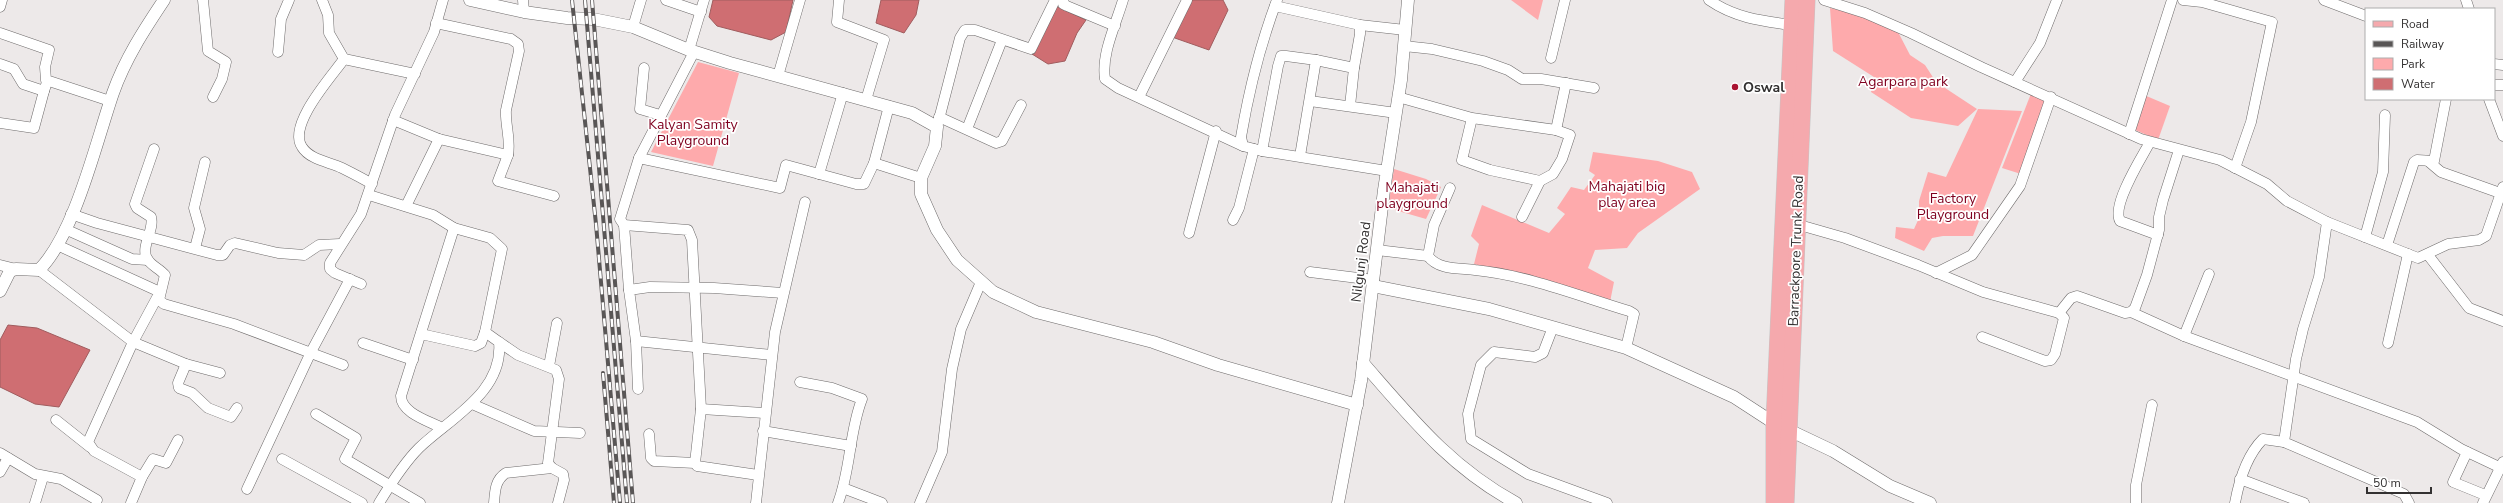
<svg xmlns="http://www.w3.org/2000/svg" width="2503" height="503" font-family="'Nunito Sans',sans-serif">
	<rect width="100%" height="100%" fill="#ede9e9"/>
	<!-- green -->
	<g fill="#feaaac">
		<polygon points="1511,0 1543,0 1538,20"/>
		<polygon points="1830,8 1865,16 1897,30 1910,55 1925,65 1936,82 1977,109 1958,126 1911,118 1871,92 1874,77 1833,51"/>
		<polygon points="698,62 739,73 713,166 651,152"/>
		<polygon points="2032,91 2050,98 2021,174 2002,168"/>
		<polygon points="2144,95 2170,106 2158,140 2133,129"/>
		<polygon points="1978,109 2022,111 1973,236 1943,236 1932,238 1924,251 1895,238 1896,227 1914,229 1919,218 1919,201 1928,172 1946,177"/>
		<polygon points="1593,152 1658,161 1692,172 1700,189 1638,233 1627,248 1595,250 1588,268 1614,282 1610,302 1474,264 1479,244 1471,236 1482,205 1549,233 1565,214 1557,208 1571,187 1584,190 1595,175 1589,171"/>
		<polygon points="1394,169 1426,179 1441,187 1426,219 1388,208"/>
	</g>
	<!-- water -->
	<g fill="#cf6e72" stroke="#a05c5e">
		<polygon points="713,0 793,0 786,32 771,40 717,26 709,17"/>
		<polygon points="881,0 919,0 916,15 904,33 876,23"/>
		<polygon points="1189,0 1223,0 1228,10 1209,50 1172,37"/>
		<polygon points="1054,5 1086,20 1077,33 1065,61 1048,64 1032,54"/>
		<polygon points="8,325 37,328 90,350 59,407 35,404 0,387 0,340"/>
	</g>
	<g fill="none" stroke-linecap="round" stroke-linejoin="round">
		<defs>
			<g id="minor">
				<polyline points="203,0 208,51 226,62 222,79 213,97"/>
				<polyline points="322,0 328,15 329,33 344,59"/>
				<polyline points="523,0 524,12"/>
				<polyline points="666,0 701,12"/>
				<polyline points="839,0 837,22 884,40 866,100"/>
				<polyline points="1063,0 1063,4 1067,6 1115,26"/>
				<path d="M1123,0c-7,24 -22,54 -18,79l13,9 125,58"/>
				<path d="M1277,0c-17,45 -28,90 -36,137l2,9 19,5 125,20"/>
				<path d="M1709,0c26,18 53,21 83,25"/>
				<polyline points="1824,0 1865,13 1911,33 1981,67 2141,139 2220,160 2267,184 2287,201 2327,222 2418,258 2448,244 2479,240 2486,236 2503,187"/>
				<polyline points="2183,0 2202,2 2272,22 2251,122 2235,168"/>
				<polyline points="2324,0 2366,16"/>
				<polyline points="2466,0 2469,9"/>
				<polyline points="1275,6 1360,25 1360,34 1354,68"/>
				<polyline points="0,7 2,0"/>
				<path d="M436,23l75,16 7,5 1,7 -13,59c-1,15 5,29 2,45"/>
				<polyline points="1360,25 1405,30"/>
				<polyline points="633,27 641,0"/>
				<polyline points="0,33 49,50 45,67 46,80 110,101"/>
				<polyline points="1404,46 1432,49 1483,61 1508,70 1522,79 1541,79 1594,88"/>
				<polyline points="689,50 704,0"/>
				<polyline points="278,52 281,19 289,0"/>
				<polyline points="1551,58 1565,0"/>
				<polyline points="1316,60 1354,68 1350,106"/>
				<polyline points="0,64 14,69 23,84 44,91 46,85"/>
				<polyline points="2494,64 2503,65"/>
				<polyline points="644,68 640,109 660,115"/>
				<polyline points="778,76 800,0"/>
				<polyline points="2015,82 2040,43 2057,0"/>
				<polyline points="2494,85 2503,85"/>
				<polyline points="1139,97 1187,0"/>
				<polyline points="1398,97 1472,118 1556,130 1570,135 1562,159 1553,174 1540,181 1490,170 1462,160 1472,118"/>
				<polyline points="2489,99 2503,136"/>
				<polyline points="1310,101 1396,113"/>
				<polyline points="939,117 996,143 1002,141 1021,105"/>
				<polyline points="393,120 439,139 508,155 498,181 554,196"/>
				<polyline points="0,123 34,128 44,91"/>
				<polyline points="937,127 960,38 965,30 975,30 1031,49 1055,0"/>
				<polyline points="967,129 1002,40"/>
				<polyline points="1556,130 1566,83"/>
				<polyline points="2129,134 2172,0"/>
				<path d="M2150,142c-8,15 -39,63 -30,79l38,14"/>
				<path d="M154,149l-19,55 2,4 14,9c4,13 -12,31 -3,43 4,6 12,9 17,15l-6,25 5,4 70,20 109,41"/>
				<polyline points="1262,151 1278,66 1281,56 1286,56 1316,60 1300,156"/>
				<polyline points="639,158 694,52"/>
				<polyline points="2428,161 2441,172 2500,193"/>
				<polyline points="874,163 921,178"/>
				<polyline points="819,174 843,93"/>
				<path d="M372,184c-10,-6 -20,-11 -30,-16 -12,-6 -32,-8 -40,-21 -15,-22 30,-71 42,-88l71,15"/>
				<path d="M1450,188l-16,37 -6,31c10,14 31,12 47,14 52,5 104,26 154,41l5,3 -8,34"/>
				<path d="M369,195l64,20 21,13 36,10 12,11 -17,83 14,10c5,50 -50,77 -80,106 -15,15 -29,37 -40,55"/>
				<polyline points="406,206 439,139"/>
				<polyline points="71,214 97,223 217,255 223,255 230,245 235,243 278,253 304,255 319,245 340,244"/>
				<polyline points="1522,217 1540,181"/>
				<polyline points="1233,220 1239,208 1254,149"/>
				<polyline points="2327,222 2319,277 2303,329 2296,359 2284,442 2404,494 2409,503"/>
				<polyline points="1796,224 1845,238 1918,265 1983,292 2059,313 2064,318 2055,354 2051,360 2045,361 1982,337"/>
				<polyline points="624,225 629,290"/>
				<polyline points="65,229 132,259 148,260"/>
				<polyline points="1189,233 1216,131"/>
				<polyline points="2365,237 2383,172 2385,115"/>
				<polyline points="57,245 160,292 133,342 186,364 220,373"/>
				<polyline points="2387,245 2414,162 2417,160 2434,161 2446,99"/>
				<polyline points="195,248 200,229 194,208 205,162"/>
				<polyline points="1377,250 1428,256"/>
				<polyline points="2428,255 2469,308 2503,321"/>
				<polyline points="0,265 16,269"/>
				<polyline points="39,270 133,342 88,442 94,451 142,477 131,503"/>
				<polyline points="1310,272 1374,280"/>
				<polyline points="1936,273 1972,255 2020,186 2051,97"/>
				<polyline points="361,284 335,273 330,269 330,263 361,214 395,115 434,32 443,0"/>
				<polyline points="2131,312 2184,336 2417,422 2461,449 2499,467"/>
				<polyline points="2059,313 2071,298 2077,296 2125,313 2131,312 2135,308 2147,275 2159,230 2159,217 2163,200 2179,150"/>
				<polyline points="1553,327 1543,353 1535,357 1494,352 1481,365 1468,414 1471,439 1528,474 1607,503"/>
				<polyline points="421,334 475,346 481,343 485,332"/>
				<polyline points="2184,336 2209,274"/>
				<polyline points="636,341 772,355"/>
				<polyline points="499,342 518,355 556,370 559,379 548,463 552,468 563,474 564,480 558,503"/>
				<polyline points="363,343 413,360"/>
				<polyline points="2388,343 2408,254"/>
				<polyline points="186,364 178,383 179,388 192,393 208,408 231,417 237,408"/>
				<polyline points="549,366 557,323"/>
				<path d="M800,382l32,6 30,11c-13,33 -11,70 -24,104"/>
				<polyline points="638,389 636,341 629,290 650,287 714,288 783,293"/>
				<polyline points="472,404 534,431 580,433"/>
				<polyline points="701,409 765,413"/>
				<polyline points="316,414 356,438 345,459 420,503"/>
				<polyline points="56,420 90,447"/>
				<path d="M442,428c-13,-7 -41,-15 -41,-32l53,-168"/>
				<polyline points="763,431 851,446"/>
				<polyline points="649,434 651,458 654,461 695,463"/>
				<polyline points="2467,452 2453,482 2485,495"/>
				<polyline points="0,453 35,474 61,479 97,500"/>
				<polyline points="282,459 362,503"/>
				<polyline points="0,472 8,458"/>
				<polyline points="758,475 697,466 695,463 701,409 692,240 688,230 624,225 620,219 639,158 780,188 786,165 856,184 864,184 874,163 889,106"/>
				<polyline points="142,477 153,459 166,463 178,440"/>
				<polyline points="2240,479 2304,503"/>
				<polyline points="843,488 882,503"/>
				<polyline points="247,489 311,352 350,279"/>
				<polyline points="35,503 43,477"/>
				<path d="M494,503c1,-12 1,-23 12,-30l46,-5"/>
				<polyline points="756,503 775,332 805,202"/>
				<polyline points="920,503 942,452 952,369 961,329 981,282"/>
				<polyline points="2136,503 2136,485 2152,405"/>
				<path d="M2235,503c4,-22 12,-48 28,-64l21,3"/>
				<polyline points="2483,503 2503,462"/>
			</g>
			<g id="tertiary">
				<polyline points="470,0 524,12 567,18 593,19 633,27 689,50 730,63 912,113 937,127 935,146 921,178 921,194 937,230 957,260 993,292 1036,312 1153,342 1218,365 1357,405"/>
				<polyline points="1373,286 1489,309 1626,348 1734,397 1774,423 1833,451 1890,486 1930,503"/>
				<path d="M0,291l10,-20 6,-2 23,1c36,-36 57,-128 74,-177 12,-34 31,-63 51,-93"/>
				<path d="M1363,363c49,56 87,104 153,140"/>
				<polyline points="1338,503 1361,381 1384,190 1401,80 1408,0"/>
			</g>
			<g id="primary">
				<polyline points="1774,503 1774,423 1793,0"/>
				<polyline points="1786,503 1807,0"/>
			</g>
		</defs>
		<!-- minor casing -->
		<use href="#minor" stroke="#6e6b6b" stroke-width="11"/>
		<!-- tertiary casing -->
		<use href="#tertiary" stroke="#6e6b6b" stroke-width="13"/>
		<!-- primary casing -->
		<use href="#primary" stroke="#c6c5c5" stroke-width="17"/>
		<!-- minor -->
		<use href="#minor" stroke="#fff" stroke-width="10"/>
		<!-- tertiary -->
		<use href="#tertiary" stroke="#fff" stroke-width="12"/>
		<!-- primary -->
		<use href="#primary" stroke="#f5a9ad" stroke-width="16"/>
		<defs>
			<g id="rail">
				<polyline points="572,0 596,224 620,503"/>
				<polyline points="585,0 627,503"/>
				<polyline points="592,0 633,503"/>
				<polyline points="603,373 614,503"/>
			</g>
		</defs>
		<!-- rail casing -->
		<use href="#rail" stroke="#595656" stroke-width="4"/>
		<!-- rail -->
		<use href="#rail" stroke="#fff" stroke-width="2.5" stroke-dasharray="8" stroke-linecap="butt"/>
	</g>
	<!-- markers -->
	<circle fill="#aa1332" stroke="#fff" stroke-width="1.5" cx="1735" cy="87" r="4"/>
	<g text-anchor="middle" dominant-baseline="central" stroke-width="3.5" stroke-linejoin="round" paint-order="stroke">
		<!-- park labels -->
		<g font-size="14" fill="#7f001f" stroke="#fff">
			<text x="1903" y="81">Agarpara park</text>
			<text x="693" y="124">Kalyan Samity<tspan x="693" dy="16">Playground</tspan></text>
			<text x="1627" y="186">Mahajati big<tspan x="1627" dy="16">play area</tspan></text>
			<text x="1412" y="187">Mahajati<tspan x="1412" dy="16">playground</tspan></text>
			<text x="1953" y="198">Factory<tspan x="1953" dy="16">Playground</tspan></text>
		</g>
		<!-- poi labels -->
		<g font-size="14" font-weight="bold" fill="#333131" stroke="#fff" text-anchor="start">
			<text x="1743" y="87">Oswal</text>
		</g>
		<!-- street labels -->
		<g font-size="14" fill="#333131" stroke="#fff">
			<text transform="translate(1796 251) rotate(-88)">Barrackpore Trunk Road</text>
			<text transform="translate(1361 262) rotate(-83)">Nilgunj Road</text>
		</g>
	</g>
	<!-- legend -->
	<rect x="2365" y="8" width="130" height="92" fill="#ffffff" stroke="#adadad"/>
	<rect x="2373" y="21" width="20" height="6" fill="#f5a9ad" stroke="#adadad"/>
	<text x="2401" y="28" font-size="12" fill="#333131">Road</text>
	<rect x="2373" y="41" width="20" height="6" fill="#595656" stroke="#adadad"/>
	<text x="2401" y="48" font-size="12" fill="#333131">Railway</text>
	<rect x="2373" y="58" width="20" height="12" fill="#feaaac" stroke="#adadad"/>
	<text x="2401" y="68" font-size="12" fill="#333131">Park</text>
	<rect x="2373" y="78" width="20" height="12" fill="#cf6e72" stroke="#adadad"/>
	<text x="2401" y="88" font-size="12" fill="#333131">Water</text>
	<!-- scale -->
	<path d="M2367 487v6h64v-6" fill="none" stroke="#333131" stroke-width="2"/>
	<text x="2373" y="487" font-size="12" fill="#333131" stroke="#ffffff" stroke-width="3" paint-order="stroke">50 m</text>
</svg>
